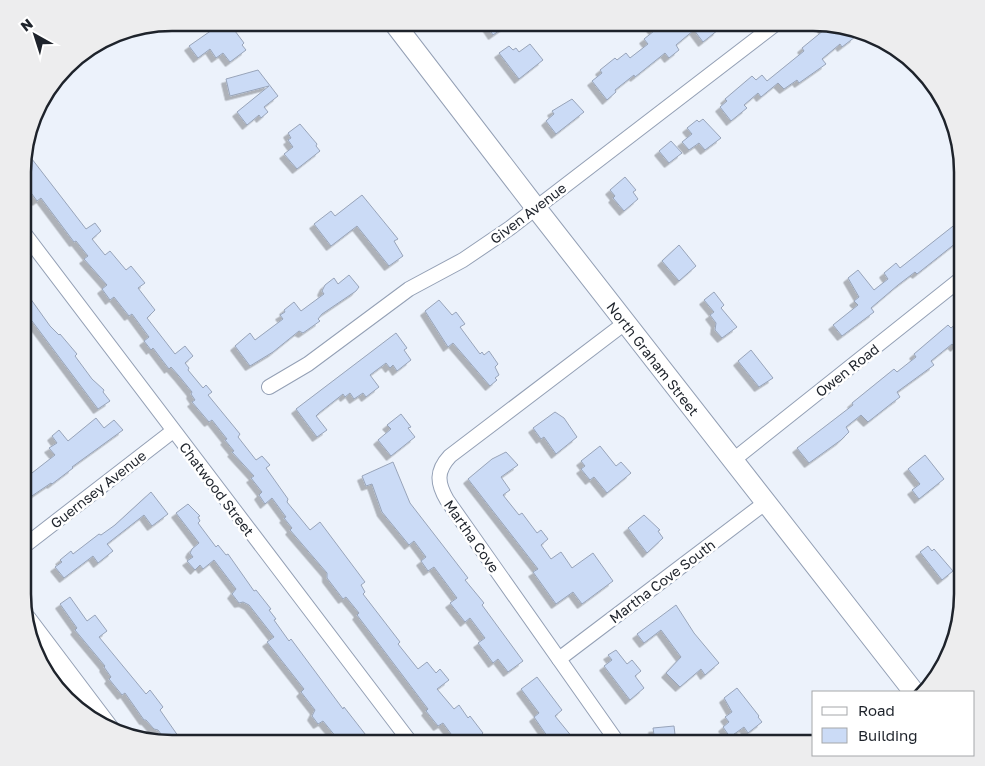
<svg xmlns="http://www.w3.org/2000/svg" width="985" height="766" font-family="'Golos Text',sans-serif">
	<defs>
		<filter id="shadow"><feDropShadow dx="-4.5" dy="4.5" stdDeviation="0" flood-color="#0004"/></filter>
	</defs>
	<rect width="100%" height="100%" fill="#ecf2fb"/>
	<!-- building -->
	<g fill="#cbdbf6" stroke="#98a4b9" filter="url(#shadow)">
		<polygon points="222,23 235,31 244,43 242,45 246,50 230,62 223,53 216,58 210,49 198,58 189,46"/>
		<polygon points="485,23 510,23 493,35"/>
		<polygon points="648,23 713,23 718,30 703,42 694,30 676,45 679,50 669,58 665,53 635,77 634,75 615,90 616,92 607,100 592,81 602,73 600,70 615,58 617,60 626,53 630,58 648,44 644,39 654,31"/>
		<polygon points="818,23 839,27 843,31 848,29 855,37 842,47 840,44 822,59 826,64 799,83 797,80 784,89 778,83 761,97 758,93 744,105 747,108 731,121 720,107 727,101 725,99 752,76 756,80 762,75 767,81 804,51 802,48 824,30"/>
		<polygon points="530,44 543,60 519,79 499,53 509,46 513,50 516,48 519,52"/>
		<polygon points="258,70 278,96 264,107 268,112 261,118 259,115 247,125 237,112 269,86 230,96 226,79"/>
		<polygon points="572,99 584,112 556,134 546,121 554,114 552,111"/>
		<polygon points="703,119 721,138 705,150 699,143 689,150 682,142 692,134 687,128 697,120 699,122"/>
		<polygon points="300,124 317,144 316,146 320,151 297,169 284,154 293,147 288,140 291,138 288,133"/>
		<polygon points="671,141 682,153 669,163 659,151"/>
		<polygon points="25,150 86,229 95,223 101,231 92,239 105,255 110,251 126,270 131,266 145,283 138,288 155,310 147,318 175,354 185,346 193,356 185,363 189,368 188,370 203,388 206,385 212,392 208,395 240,434 238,437 256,460 262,456 270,465 266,468 288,499 287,502 310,530 320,522 365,582 361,585 365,592 363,594 400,642 398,644 418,669 427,662 436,673 440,669 449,680 437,689 454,709 459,705 468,718 470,716 483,733 481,735 488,743 447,743 454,738 443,723 438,726 426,711 428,709 360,619 357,615 359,613 346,597 343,599 327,578 327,573 290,530 292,528 284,518 286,517 272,498 265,504 259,495 262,492 251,478 254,476 232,452 234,451 225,440 227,439 212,420 209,422 192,402 195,400 191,394 192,392 179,376 171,367 169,369 153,348 151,350 144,341 149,337 132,314 129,316 114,297 110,300 102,289 107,285 84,259 88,256 76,241 74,242 41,198 37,201 24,183"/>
		<polygon points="625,177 636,190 633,192 638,199 624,211 613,198 615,196 610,190"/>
		<polygon points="362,195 398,239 394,241 403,256 389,266 357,226 331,246 314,224 331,211 335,216"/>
		<polygon points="962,219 961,239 917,274 915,272 898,285 871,308 874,312 842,336 833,325 858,305 854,301 859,297 848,278 858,270 874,290 888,279 884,273 896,263 900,268"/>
		<polygon points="679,245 696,266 679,281 662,261"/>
		<polygon points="349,275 359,287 356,291 322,314 318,319 320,321 303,333 299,331 273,352 250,366 235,346 250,333 255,340 283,319 280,315 285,312 284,310 294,302 301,311 324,294 322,291 325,285 334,278 338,284"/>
		<polygon points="714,292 724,305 721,308 737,327 722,338 715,330 716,323 710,315 714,312 704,300"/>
		<polygon points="30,298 50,326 59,335 60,334 77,354 75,356 92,379 104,390 103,392 110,401 98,409 32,321 23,328 24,303"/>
		<polygon points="439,300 452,315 456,312 465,324 460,327 480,354 482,352 484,355 489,351 498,364 495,367 499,375 495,378 497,380 490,386 453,343 448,347 425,311"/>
		<polygon points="962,319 962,340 955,347 952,344 931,361 934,365 897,392 900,397 892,403 868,422 861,415 846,427 849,432 841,440 809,463 797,448 853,405 852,403 894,369 897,372 916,357 914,354 948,325 951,328"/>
		<polygon points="396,333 407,348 404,350 411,360 397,371 393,365 390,368 386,363 370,375 379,387 366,397 363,393 354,399 350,393 345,397 343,394 319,413 316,416 327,430 317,437 296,409"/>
		<polygon points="751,350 773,378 759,387 738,361"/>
		<polygon points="555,412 564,418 577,437 556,454 544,437 541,439 533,428"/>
		<polygon points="401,414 411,427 408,428 415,437 391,456 378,440 391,429 387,425"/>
		<polygon points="96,418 104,428 114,420 123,430 72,467 73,468 52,484 51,483 23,502 23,480 55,455 49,448 57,443 52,436 59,430 68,441"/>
		<polygon points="600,446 616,466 621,462 631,473 607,493 594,477 590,480 581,469 585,466 581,461"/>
		<polygon points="506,452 518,465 501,477 510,490 503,495 519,515 522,513 537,533 541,530 548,539 541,545 551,559 561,552 572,568 593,553 613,581 582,604 573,592 556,604 533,572 538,569 468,479 492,459"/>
		<polygon points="925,455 944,479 919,499 912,490 920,484 908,469"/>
		<polygon points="393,462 410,503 468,578 465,580 484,603 482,605 523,661 508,672 498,659 493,663 485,652 478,643 485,638 470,618 465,622 450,603 457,598 434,567 428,571 421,561 426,557 414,541 409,545 382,512 372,484 366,486 362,476"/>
		<polygon points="151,492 168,514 152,526 144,515 107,544 113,551 98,563 93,556 64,578 55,567 62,562 60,560 71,551 73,554 99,534 101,535 115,525"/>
		<polygon points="188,504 200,516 198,517 200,521 198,523 216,547 218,545 226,555 228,554 254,591 256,590 271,609 269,610 276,619 274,620 289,641 291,639 343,709 344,707 369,739 363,743 341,743 323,721 318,724 312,716 315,710 301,692 304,689 267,642 274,637 249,605 243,602 239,603 232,594 236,589 214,560 203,569 200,565 195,570 187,561 193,557 190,553 192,549 199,543 176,513"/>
		<polygon points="644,515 660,530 658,531 663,538 647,553 628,528"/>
		<polygon points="928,546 932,551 934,549 953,571 942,580 920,552"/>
		<polygon points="70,597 87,621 95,615 107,631 99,637 146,694 150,690 163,707 160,710 183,743 168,743 158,730 154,729 146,720 144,720 125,693 122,695 109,679 111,677 104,667 105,666 75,630 77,628 60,604"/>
		<polygon points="676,605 694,633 719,663 705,675 701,669 680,687 666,673 681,657 661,630 644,643 637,634"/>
		<polygon points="616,650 627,664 632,660 641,671 635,676 644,688 630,700 604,666 612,660 608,655"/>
		<polygon points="537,677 562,710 555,716 577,743 552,743 534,717 539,713 521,689"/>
		<polygon points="737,688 759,716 758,717 762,722 748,733 744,727 730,737 723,727 729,722 725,717 732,712 724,698"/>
		<polygon points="674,726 676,743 655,742 653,728"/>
	</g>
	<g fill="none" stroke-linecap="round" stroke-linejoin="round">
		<defs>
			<g id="minor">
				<polyline points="24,233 411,743"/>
				<polyline points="269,387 308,364 409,289 463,260 510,228 777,23"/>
				<polyline points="732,461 962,278"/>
				<polyline points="23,547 173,431"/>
				<polyline points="559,659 765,503"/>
				<path d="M618,743l-171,-243c-10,-17 -11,-29 3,-44l175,-133"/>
			</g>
			<polyline id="tertiary" points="27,619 110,729"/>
			<g id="secondary">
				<path id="s1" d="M394,23l142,185 378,484"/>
			</g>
		</defs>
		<!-- minor casing -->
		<use href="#minor" stroke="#94a0b5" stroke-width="16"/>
		<!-- tertiary casing -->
		<use href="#tertiary" stroke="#94a0b5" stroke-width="20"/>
		<!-- secondary casing -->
		<use href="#secondary" stroke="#94a0b5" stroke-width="22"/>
		<!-- minor -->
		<use href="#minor" stroke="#fff" stroke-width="14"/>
		<!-- tertiary -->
		<use href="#tertiary" stroke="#fff" stroke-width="18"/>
		<!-- secondary -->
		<use href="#secondary" stroke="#fff" stroke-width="20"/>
	</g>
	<g text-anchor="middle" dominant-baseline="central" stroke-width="5" stroke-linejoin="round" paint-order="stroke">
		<!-- street labels -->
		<g font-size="14" fill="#1e232b" stroke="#fff">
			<text transform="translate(528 213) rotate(-37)">Given Avenue</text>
			<text stroke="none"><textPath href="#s1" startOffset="424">North Graham Street</textPath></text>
			<text transform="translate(847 370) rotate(-38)">Owen Road</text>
			<text transform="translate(98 489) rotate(-38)">Guernsey Avenue</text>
			<text transform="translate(217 489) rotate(53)">Chatwood Street</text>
			<text transform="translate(472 536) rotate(55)">Martha Cove</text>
			<text transform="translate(662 581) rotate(-37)">Martha Cove South</text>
		</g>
	</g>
	<!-- crop -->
	<path d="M0 0H985V766H0ZM172 31H813A141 141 0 0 1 954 172V594A141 141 0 0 1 813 735H172A141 141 0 0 1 31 594V172A141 141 0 0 1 172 31Z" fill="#ededee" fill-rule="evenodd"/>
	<path fill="none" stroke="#1e232b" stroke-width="2.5" d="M172 31H813A141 141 0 0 1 954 172V594A141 141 0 0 1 813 735H172A141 141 0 0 1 31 594V172A141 141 0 0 1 172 31Z"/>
	<!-- legend -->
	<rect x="812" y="691" width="162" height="65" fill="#ffffff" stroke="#a5a7aa"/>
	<rect x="822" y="707" width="25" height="8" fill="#ffffff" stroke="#a5a7aa"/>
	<text x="858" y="716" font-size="15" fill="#1e232b">Road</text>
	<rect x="822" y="728" width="25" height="15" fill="#cbdbf6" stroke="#a5a7aa"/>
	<text x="858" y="741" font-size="15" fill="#1e232b">Building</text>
	<!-- north arrow -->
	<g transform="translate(35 35) rotate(321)" stroke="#ffffff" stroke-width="4" paint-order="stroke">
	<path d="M0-4L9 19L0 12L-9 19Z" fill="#1e232b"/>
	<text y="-8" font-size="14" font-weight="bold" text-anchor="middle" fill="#1e232b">N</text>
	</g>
</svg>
